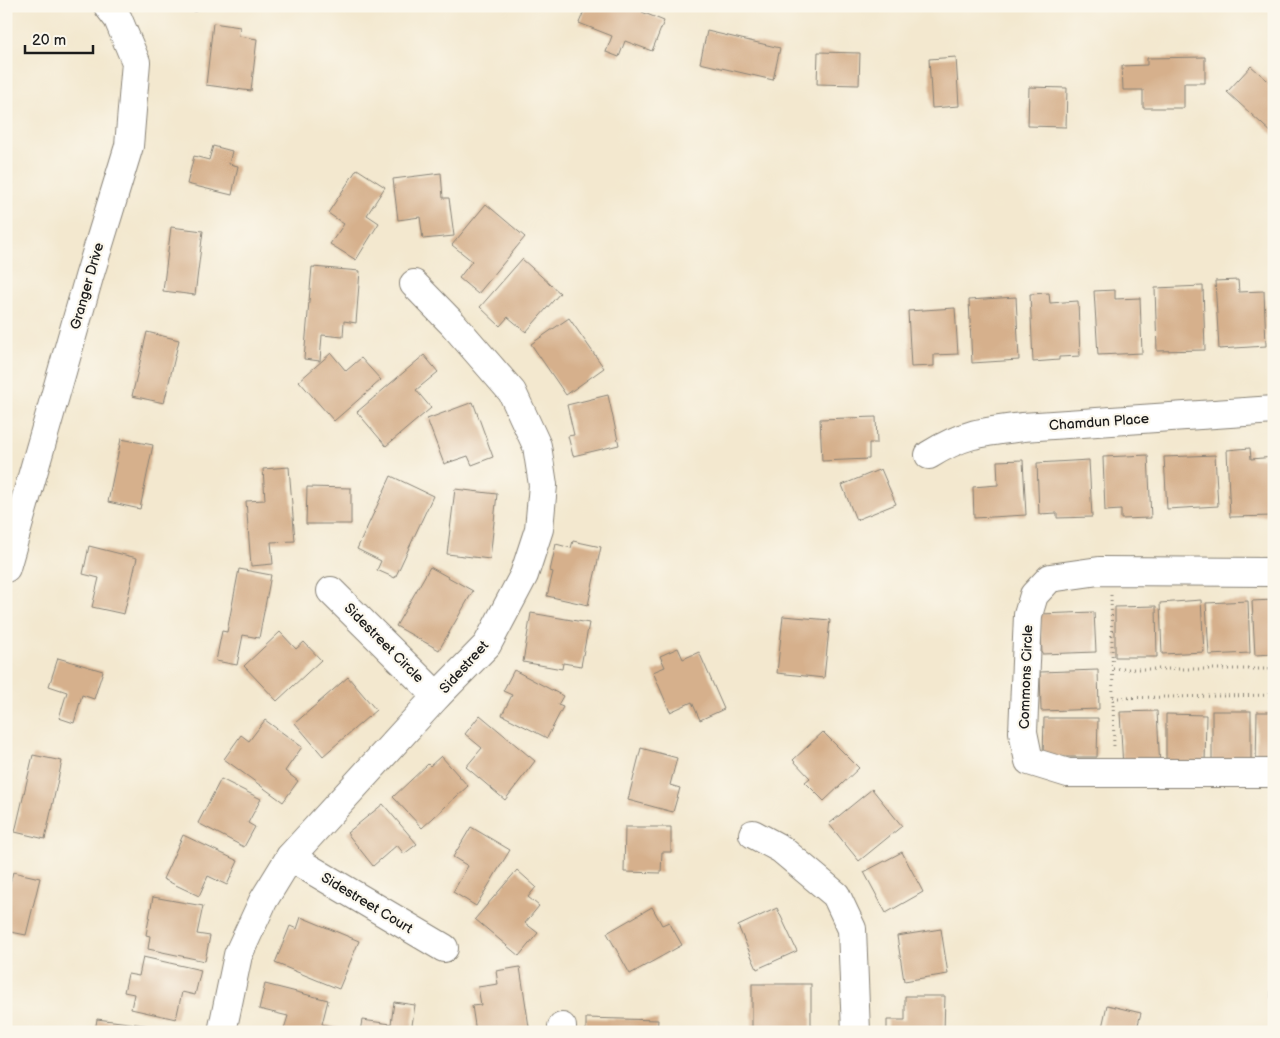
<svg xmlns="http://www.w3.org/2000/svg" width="1280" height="1038" font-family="'Balsamiq Sans',sans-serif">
	<rect width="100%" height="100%" fill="#fbf7ec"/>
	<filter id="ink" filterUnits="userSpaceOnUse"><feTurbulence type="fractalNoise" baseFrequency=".02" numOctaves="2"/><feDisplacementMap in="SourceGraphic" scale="10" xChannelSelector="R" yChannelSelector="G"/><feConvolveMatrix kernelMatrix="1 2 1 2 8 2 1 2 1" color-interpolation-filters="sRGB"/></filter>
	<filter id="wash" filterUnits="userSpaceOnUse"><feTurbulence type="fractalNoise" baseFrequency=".0096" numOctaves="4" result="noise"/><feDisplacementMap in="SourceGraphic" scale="20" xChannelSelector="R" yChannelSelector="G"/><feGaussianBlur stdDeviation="1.12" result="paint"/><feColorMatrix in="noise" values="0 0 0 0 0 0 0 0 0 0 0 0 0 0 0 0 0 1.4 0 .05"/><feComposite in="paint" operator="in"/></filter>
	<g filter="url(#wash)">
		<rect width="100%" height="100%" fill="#f3e8cf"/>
		<g id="blocks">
			<!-- building -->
			<g fill="#d6b08c">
				<polygon points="192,6 206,6 195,12"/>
				<polygon points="586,6 645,6 642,12 664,21 652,51 625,41 619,57 606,52 612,36 579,23"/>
				<polygon points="213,23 240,27 239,36 257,39 251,91 206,85"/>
				<polygon points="707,31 780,48 773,80 700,63"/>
				<polygon points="818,52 860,53 859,85 817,84"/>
				<polygon points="956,57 959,106 932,108 929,59"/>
				<polygon points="1205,57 1205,83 1184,83 1184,108 1143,108 1143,90 1123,90 1122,66 1147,65 1147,58"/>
				<polygon points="1251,66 1274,86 1274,135 1227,92"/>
				<polygon points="1029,87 1067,88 1066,127 1028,126"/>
				<polygon points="213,146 232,151 229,164 238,166 232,195 187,184 194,156 209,160"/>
				<polygon points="357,169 385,187 367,215 379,223 356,260 330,244 344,224 328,213"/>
				<polygon points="441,173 443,198 449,198 454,236 423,239 420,217 398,220 393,179"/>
				<polygon points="6,182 10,182 7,207 6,207"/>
				<polygon points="486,204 525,237 478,294 459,278 472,261 452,245"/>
				<polygon points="171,227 203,231 195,295 163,291"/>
				<polygon points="522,259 560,293 526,332 508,317 500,326 480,307"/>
				<polygon points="312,267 360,271 356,323 344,321 343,337 322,335 320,361 304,359"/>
				<polygon points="1238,280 1239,292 1264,291 1266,346 1219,349 1215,281"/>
				<polygon points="1203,286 1205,350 1157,351 1155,288"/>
				<polygon points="1115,290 1115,299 1140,298 1142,353 1098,355 1094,291"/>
				<polygon points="1049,293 1050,303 1078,301 1080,356 1059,357 1059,360 1033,362 1030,294"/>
				<polygon points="1016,297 1019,360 972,363 969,300"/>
				<polygon points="955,308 958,354 934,355 934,366 911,367 908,311"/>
				<polygon points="569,318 604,368 566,395 531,344"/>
				<polygon points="147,332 179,340 164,403 132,396"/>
				<polygon points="331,353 346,371 361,358 381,380 334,421 299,381"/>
				<polygon points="424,355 438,372 416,390 431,408 386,446 357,412"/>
				<polygon points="608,395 619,445 573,456 568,436 574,435 567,405"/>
				<polygon points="473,402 493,457 472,465 468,456 444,464 427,419"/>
				<polygon points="876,417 877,443 869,443 869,459 822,461 820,419"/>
				<polygon points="121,439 153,445 140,509 108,502"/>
				<polygon points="1250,448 1251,459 1274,457 1274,516 1230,517 1227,450"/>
				<polygon points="1148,455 1151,518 1121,519 1121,510 1105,511 1103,457"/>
				<polygon points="1215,455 1218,506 1167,509 1164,457"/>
				<polygon points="1023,460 1026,515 974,518 973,487 998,485 997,461"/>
				<polygon points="1089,460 1092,517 1057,518 1057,513 1039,514 1037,463"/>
				<polygon points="289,467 295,541 271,542 273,564 251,566 246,501 265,500 263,469"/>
				<polygon points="881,469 896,504 856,520 842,485"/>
				<polygon points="391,476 433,496 395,578 377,570 381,561 357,549"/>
				<polygon points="307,487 351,488 351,524 306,524"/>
				<polygon points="455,489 497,494 490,559 447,554"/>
				<polygon points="573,541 601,547 588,605 547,596 553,572 550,571 556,544 571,548"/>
				<polygon points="89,546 137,558 124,614 92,607 99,578 83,574"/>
				<polygon points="430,567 473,591 439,650 396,626"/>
				<polygon points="239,569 271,575 259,638 243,635 237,665 216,661 222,631 227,632"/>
				<polygon points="1201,600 1204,652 1162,654 1160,603"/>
				<polygon points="1274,600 1274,654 1255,655 1252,601"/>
				<polygon points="1248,601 1250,653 1209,655 1206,603"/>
				<polygon points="1156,606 1157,657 1115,657 1115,607"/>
				<polygon points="1094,612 1096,652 1042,654 1040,614"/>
				<polygon points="531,613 589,623 581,666 563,663 562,669 523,662"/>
				<polygon points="783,616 830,620 824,678 777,673"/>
				<polygon points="280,632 296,649 304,642 321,660 277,701 244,666"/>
				<polygon points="678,648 683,659 699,652 724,709 700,720 692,702 670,712 653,672 665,667 660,656"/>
				<polygon points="58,658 103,671 94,699 82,695 74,723 59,718 67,692 49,686"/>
				<polygon points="514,670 563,696 558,705 563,707 547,738 502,715 512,695 503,691"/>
				<polygon points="1098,670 1099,709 1041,711 1040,672"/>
				<polygon points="348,677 376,710 323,756 295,723"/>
				<polygon points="1157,711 1160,768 1123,769 1120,712"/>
				<rect x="1212" y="711" width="39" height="53"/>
				<polygon points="1257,712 1274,712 1274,764 1256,764"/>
				<polygon points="1166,714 1206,715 1205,764 1166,764"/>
				<polygon points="480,715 535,761 505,800 466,767 482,748 465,734"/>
				<polygon points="1044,718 1098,718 1097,757 1043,757"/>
				<polygon points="265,720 302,747 285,771 298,781 283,802 224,759 241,735 249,741"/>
				<polygon points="823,732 859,768 824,801 805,782 810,778 793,760"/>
				<polygon points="641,748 677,758 670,785 680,788 673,812 628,800"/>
				<polygon points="33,755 62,761 45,839 15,832"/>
				<polygon points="441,756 468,786 422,828 393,797 428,764 430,766"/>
				<polygon points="221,779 261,799 248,823 255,827 244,847 198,823"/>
				<polygon points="872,789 902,826 859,861 829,824"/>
				<polygon points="383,804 417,844 404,854 397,845 373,866 347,833"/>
				<polygon points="471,827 510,850 476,906 453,892 468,866 453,857"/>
				<polygon points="625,827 671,827 671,852 662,852 661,873 624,872"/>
				<polygon points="183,835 238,861 227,885 208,876 199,896 163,879"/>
				<polygon points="902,852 923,892 886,913 864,872"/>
				<polygon points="517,870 536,887 528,897 539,906 525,923 538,933 519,956 475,919"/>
				<polygon points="13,872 40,878 26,935 6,931 6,897"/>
				<polygon points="153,897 203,906 197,934 210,936 205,961 148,949 150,936 146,935"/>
				<polygon points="652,907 662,925 669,922 682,945 630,974 607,933"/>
				<polygon points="777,908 797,951 757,969 738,926"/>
				<polygon points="301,917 359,941 339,989 275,963 290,926 297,929"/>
				<polygon points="941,929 948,974 904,981 897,936"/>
				<polygon points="143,957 201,970 195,995 182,992 176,1019 131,1009 134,994 124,992 128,974 139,976"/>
				<polygon points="1272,961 1274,961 1274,998 1271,998"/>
				<polygon points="520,967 529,1027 500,1032 476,1032 472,1006 481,1005 478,987 498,984 496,971"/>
				<polygon points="265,984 328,1000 322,1024 339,1028 338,1032 283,1032 288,1016 259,1009"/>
				<rect x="752" y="984" width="59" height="48"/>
				<polygon points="905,996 945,996 944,1032 887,1032 887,1020 905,1020"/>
				<polygon points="394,1002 415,1005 411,1032 360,1032 362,1020 391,1024"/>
				<polygon points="1107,1005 1141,1013 1136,1032 1101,1032"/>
				<polygon points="586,1018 658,1020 657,1032 586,1032"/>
				<polygon points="97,1019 152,1026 152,1032 95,1032"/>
			</g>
		</g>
	</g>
	<g filter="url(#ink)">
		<use href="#blocks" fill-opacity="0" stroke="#888276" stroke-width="1"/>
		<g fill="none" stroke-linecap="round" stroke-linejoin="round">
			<defs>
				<g id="minor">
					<path d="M929,455c35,-22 54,-23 94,-28l251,-17"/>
					<polyline points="6,568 89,277 129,146 136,62 118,19 108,6"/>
					<polyline points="1274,572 1099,571 1050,578 1034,595 1028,615 1023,732 1029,761 1068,773 1274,773"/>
					<polyline points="331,591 437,696"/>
					<polyline points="753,834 781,849 836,895 852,929 856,1032"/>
					<polyline points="290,857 444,948"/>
					<polyline points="222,1032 238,955 263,901 290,857 437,696 487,645 524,575 539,529 543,485 537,446 512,392 453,324 414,284"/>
					<polyline points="562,1032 562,1027"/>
				</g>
			</defs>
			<!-- minor casing -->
			<use href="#minor" stroke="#888276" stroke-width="30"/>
			<!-- path -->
			<g stroke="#888276" stroke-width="3" stroke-dasharray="1 4" stroke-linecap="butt">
				<polyline points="1111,595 1114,749"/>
				<polyline points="1113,669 1274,669"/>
				<polyline points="1113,698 1274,695"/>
			</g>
			<!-- minor -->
			<use href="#minor" stroke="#fff" stroke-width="28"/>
		</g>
	</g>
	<g text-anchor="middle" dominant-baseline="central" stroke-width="4.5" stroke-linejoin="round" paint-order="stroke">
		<!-- street labels -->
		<g font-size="14" fill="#1c1c1c" stroke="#fbf7ec">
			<text transform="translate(87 286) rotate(-74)">Granger Drive</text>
			<text transform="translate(1099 422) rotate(-4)">Chamdun Place</text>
			<text transform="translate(384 643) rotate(45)">Sidestreet Circle</text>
			<text transform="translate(464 667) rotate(-48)">Sidestreet</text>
			<text transform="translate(1026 677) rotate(-88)">Commons Circle</text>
			<text transform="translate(367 903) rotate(31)">Sidestreet Court</text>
		</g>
	</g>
	<!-- margin -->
	<rect width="1280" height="1038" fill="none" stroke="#fbf7ec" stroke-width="25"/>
	<!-- scale -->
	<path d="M25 45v8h68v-8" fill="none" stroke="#1c1c1c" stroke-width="2.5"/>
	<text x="32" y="45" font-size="15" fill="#1c1c1c" stroke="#fbf7ec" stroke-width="4" paint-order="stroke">20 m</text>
</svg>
